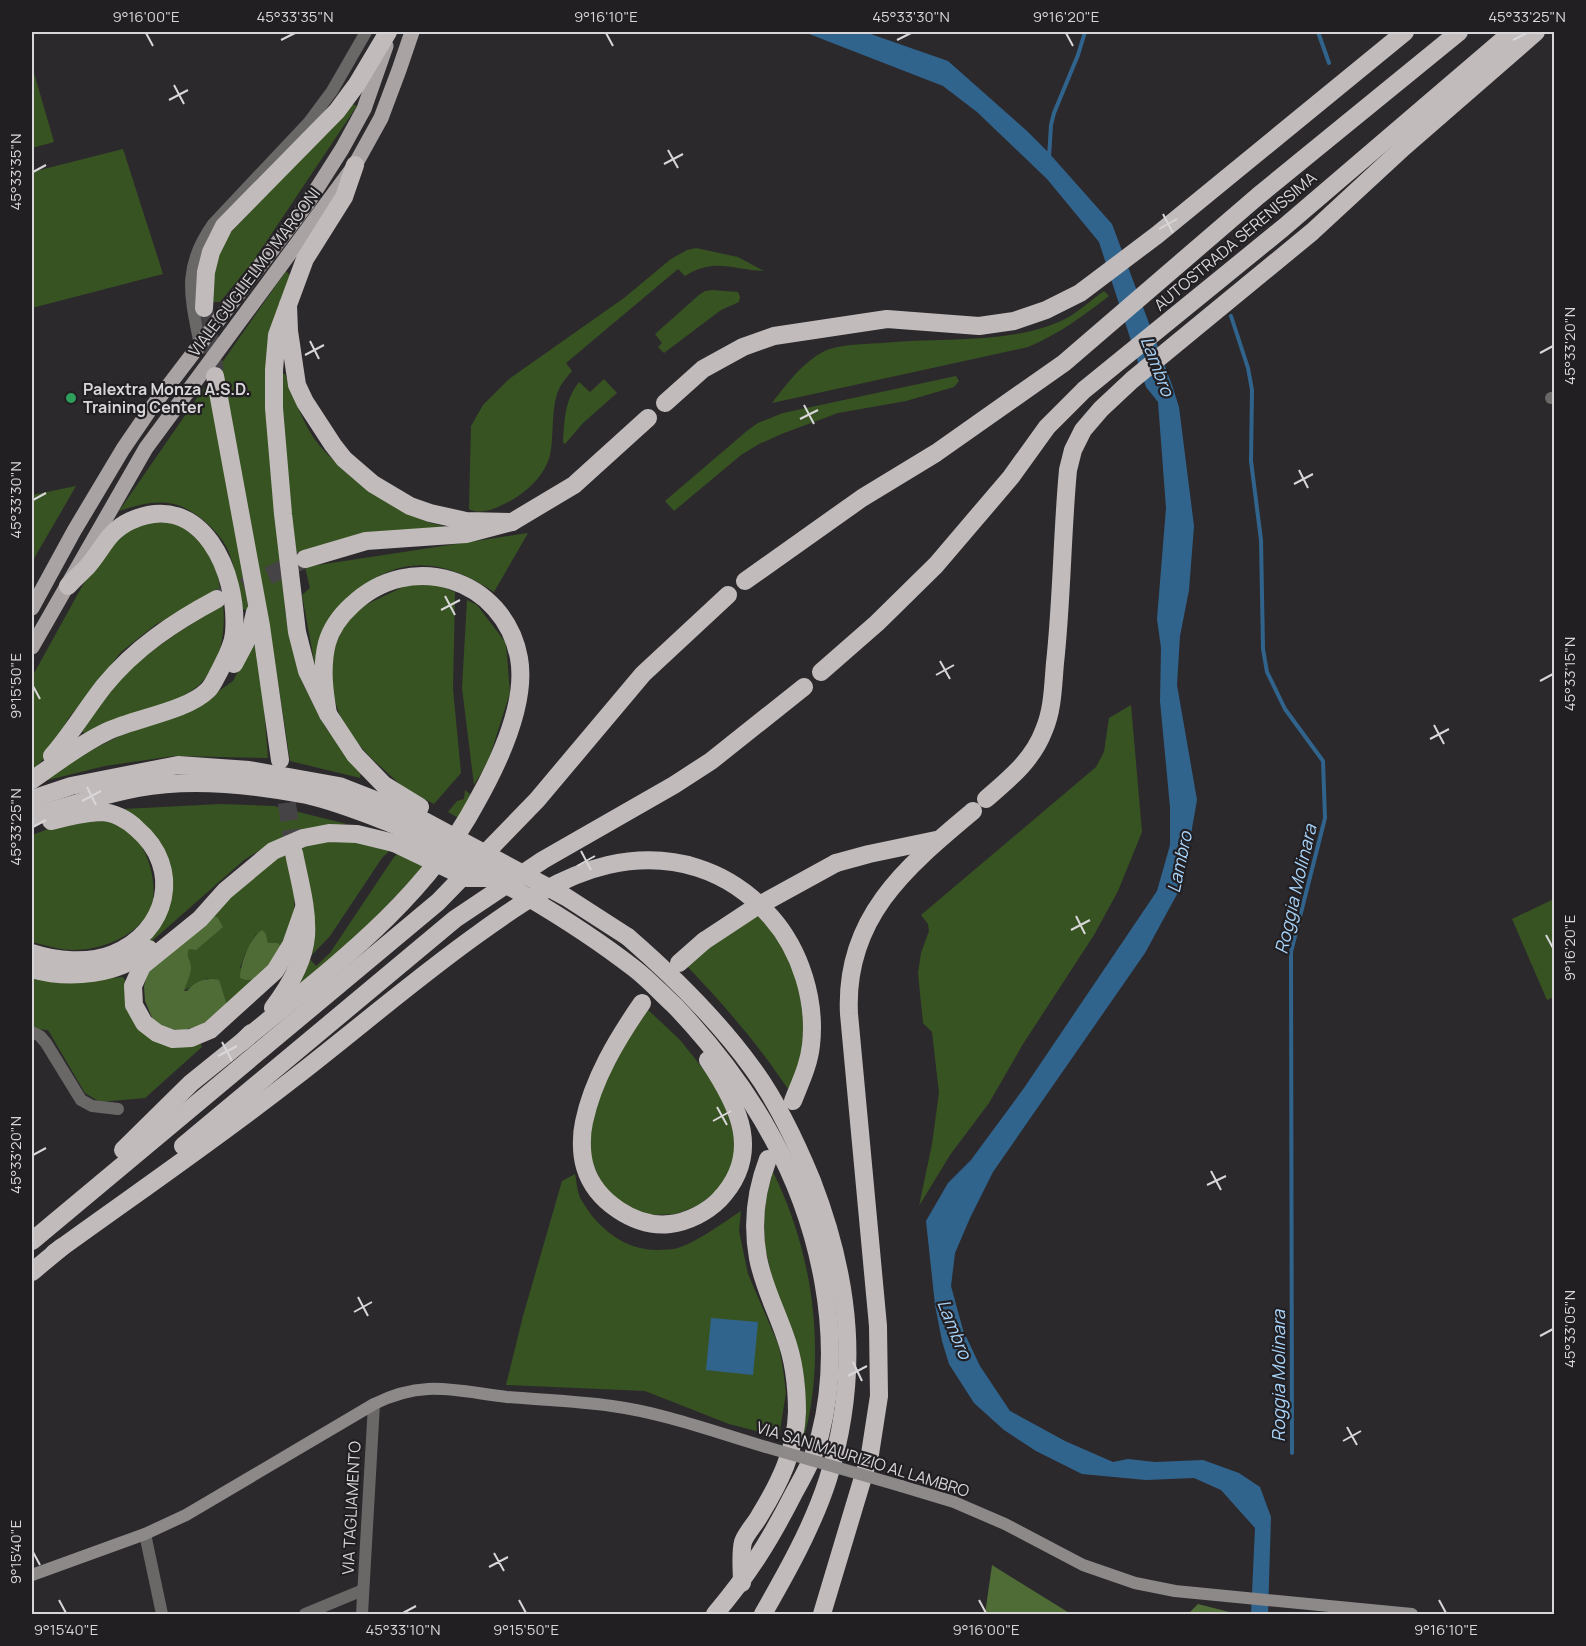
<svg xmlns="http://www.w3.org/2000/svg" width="1586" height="1646" font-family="Manrope,sans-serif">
	<rect width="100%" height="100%" fill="#2c292d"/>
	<!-- green -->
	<g fill="#385322">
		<polygon points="32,66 54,142 32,148"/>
		<polygon points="350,103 357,106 252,263 220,302 211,302 213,265 229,234 308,151"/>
		<polygon points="123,149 163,274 32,308 32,172"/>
		<path d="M696,248l42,9 26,14c-31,-1 -49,-14 -79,5l-7,-7 -112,94 6,8c-6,7 -12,14 -15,23 -6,20 -3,41 -7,61 -6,24 -29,42 -50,51 -10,5 -23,8 -31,3l2,-83 12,-21 26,-26 115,-81 47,-39 16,-9z"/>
		<polygon points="286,271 291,276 269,341 265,407 283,557 285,611 302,682 326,728 361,772 360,778 290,761 279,688 221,364"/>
		<polygon points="712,290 738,292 740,297 739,302 721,310 664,353 658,347 662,343 655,334 699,295 705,291"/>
		<path d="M1104,291l5,5c-26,20 -50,38 -81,51l-256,56c14,-18 31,-41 51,-51 15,-8 43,-8 59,-9 58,-6 128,2 181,-23 15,-7 28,-20 41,-29z"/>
		<path d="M281,374h4c9,23 18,51 34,71 27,31 64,57 101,74 11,5 25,7 36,10l-161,27 -12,-119z"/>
		<polygon points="956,376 959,381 954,387 906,401 838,413 784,433 759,444 741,455 674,511 665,501 748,430 758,423 783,413"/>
		<path d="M604,379l13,14 -34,30 -18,21 -2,-2c2,-24 1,-40 16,-60l11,10z"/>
		<path d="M206,385l6,2 37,224 -7,-2c-4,-17 -7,-44 -14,-59 -9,-20 -38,-45 -60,-47 -16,-2 -34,3 -49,8z"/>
		<polygon points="76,486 32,562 32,495"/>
		<polygon points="154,521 175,523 199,532 216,564 220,588 155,625 121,652 68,719 50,752 32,771 32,677 85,581 106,550 131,529"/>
		<path d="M528,533l-34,59c-49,-32 -91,-39 -139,0 -14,12 -27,24 -33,42 -4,10 -5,21 -7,32l-13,-71 8,-7 -5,-21z"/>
		<polygon points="435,584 455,592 453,689 461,773 434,804 405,789 370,757 353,738 340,716 330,686 331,656 344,625 357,609 407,585"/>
		<polygon points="467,600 477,605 506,643 510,693 488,762 474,785 462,688"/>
		<path d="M223,605c3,26 -2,58 -22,78 -21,21 -86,39 -116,50l-3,-1c10,-15 20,-32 32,-46 31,-34 70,-58 109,-81z"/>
		<polygon points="251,646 259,647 268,758 174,756 105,766 40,782 95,748 126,733 190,711 233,681"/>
		<polygon points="1131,705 1142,832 1118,891 1094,935 1023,1044 989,1103 950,1155 919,1206 932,1144 939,1093 932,1032 923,1023 918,973 921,953 929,931 928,924 921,915 1096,767 1104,752 1109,718"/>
		<polygon points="465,790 471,795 460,819 448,812 457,801 464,799"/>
		<polygon points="220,804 274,806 347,824 311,829 270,844 244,860 152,941 135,949 171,881 124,809"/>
		<path d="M83,816c7,0 16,-1 23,1 5,2 27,16 30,21 14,16 24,55 13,74 -15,26 -49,38 -76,38 -14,0 -28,-5 -41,-8v-107z"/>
		<polygon points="327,838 393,847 382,858 330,936 309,958 316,966 330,953 394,857 400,851 426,865 363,930 298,991 309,890 301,843"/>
		<polygon points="289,848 295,889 294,910 280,952 273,944 268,943 266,934 256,934 245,954 240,968 259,979 227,1005 208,978 183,991 191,969 186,956 187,951 209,913"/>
		<polygon points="1554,899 1554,997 1547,1000 1512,919"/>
		<path d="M761,912c16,19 22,34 32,56 3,7 7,15 9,22 7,32 3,71 -14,99 -30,-45 -64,-84 -101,-123l16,-17z"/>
		<polygon points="32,977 51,982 123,977 127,984 133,1017 200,1043 202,1047 145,1098 100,1102 85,1093 48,1030 32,1029"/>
		<polygon points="646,1008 680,1040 708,1075 723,1099 737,1144 732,1168 719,1189 699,1205 676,1214 651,1215 627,1208 607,1193 587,1152 587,1132 612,1060"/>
		<path d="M773,1172c35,71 50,155 38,233 -2,14 -6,27 -9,40l-7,-2 -23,-166 -7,-30 -1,-30 3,-23z"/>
		<path d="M575,1174c2,9 2,20 7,27 16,28 44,50 77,49 6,-1 13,0 19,-2 22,-8 43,-24 63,-37l-2,20 9,43 31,72 4,23 3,23 -7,45 -50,-13 -84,-33 -139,-6 17,-69 39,-135z"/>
	</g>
	<!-- forest -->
	<g fill="#4f6c37">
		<path d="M209,913l9,5 5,9 -27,23 -7,-1c-4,8 3,12 2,21 -1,6 -5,14 -7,21h3c8,-10 20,-14 32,-11l8,25 -25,20 -21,6 -19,-4 -9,-7 -8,-19 -1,-15 6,-20z"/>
		<path d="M262,930l4,4 2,9h10l3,4 -1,5 -21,27 -13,1 -6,-2c0,-14 10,-41 22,-48z"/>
		<polygon points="992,1565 1071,1614 985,1614"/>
		<polygon points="1198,1604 1237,1614 1188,1614"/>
	</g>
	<!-- water -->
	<g fill="#31648d">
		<polygon points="804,32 865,32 948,61 1027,131 1048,152 1112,224 1172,385 1179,407 1194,526 1189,590 1180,636 1177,685 1197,800 1182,885 1145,953 993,1172 970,1218 955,1253 951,1286 963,1330 980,1366 1010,1411 1065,1441 1113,1462 1128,1459 1155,1462 1203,1460 1239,1473 1260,1487 1271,1517 1268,1614 1251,1614 1255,1528 1221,1490 1194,1478 1146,1480 1082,1474 1036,1451 1004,1430 974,1403 949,1364 942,1341 935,1305 926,1221 948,1183 971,1160 1024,1088 1157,891 1170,845 1170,807 1160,701 1161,648 1157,619 1166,508 1158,402 1146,387 1099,242 1047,179 977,112 943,86"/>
		<polygon points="711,1318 758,1322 753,1375 706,1370"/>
	</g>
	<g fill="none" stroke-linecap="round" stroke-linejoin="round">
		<!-- stream -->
		<g stroke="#31648d" stroke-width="4">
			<polyline points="1318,32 1329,63"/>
			<polyline points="1049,157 1051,125 1054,113 1078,55 1085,32"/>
			<polyline points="1231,316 1248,368 1252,390 1251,461 1261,540 1263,649 1267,672 1285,709 1323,761 1325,818 1291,952 1292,1453"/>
		</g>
		<!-- motorway-tunnel -->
		<g stroke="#464347" stroke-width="18" stroke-dasharray="18 9" stroke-linecap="butt">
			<polyline points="204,308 215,371"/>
			<polyline points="219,598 303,560"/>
			<polyline points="283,776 294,853"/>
		</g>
		<!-- minor -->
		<g stroke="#6a6767" stroke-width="12">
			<path d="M200,345c-10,-50 -18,-77 13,-121l96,-102 23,-31 34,-59"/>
			<polyline points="1551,398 1554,398"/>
			<polyline points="32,1032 40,1036 46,1043 81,1100 92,1106 118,1109"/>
			<polyline points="145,1534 162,1614"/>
			<polyline points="305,1614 363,1590"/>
			<polyline points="362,1614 374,1404"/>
		</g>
		<!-- secondary -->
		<g stroke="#8d8989" stroke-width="12">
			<polyline points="901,1486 954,1502 1005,1524 1083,1565 1135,1583 1175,1591 1412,1614"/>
			<path d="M32,1575l113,-41 41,-19 188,-111c50,-25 81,-13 133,-7 35,3 70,4 105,9 52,7 103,26 154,41"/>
		</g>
		<!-- primary -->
		<g stroke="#a9a3a3" stroke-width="15">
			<polyline points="32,608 74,531 123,449 149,411 307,204 342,149 364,109 386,46"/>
			<polyline points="32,647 146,448 355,165 381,118 399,70 412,32"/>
		</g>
		<!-- motorway -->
		<g stroke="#c2bbbb" stroke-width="18">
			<polyline points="355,165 344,197 305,259 288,305 289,331 297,385 305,402 333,445 344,459 373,484 410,506 430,513 466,521 512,522"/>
			<polyline points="288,305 277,335 274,370 274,408 283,514 297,632 307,671 328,714 355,755 384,785 420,807"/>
			<polyline points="204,308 206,272 211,252 224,226 337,111 357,84 388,32"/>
			<polyline points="215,376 261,626 280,760"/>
			<polyline points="665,403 703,369 743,347 774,336 887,319 979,326 1014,321 1046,310 1080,293 1157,235 1405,32"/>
			<polyline points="305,559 366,541 466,534 512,522 574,485 648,418"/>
			<polyline points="745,581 862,498 936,453 1064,363 1258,196 1459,32"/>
			<polyline points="234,664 250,634 255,612"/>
			<polyline points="821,672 877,623 936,565 1011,477 1047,427 1084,390 1283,228 1512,32"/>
			<path d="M52,756c19,-22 34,-47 52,-70 31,-38 70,-64 113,-87"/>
			<path d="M32,780c25,-17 48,-36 76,-49 28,-13 79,-20 100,-41 5,-5 8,-13 12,-20 6,-12 13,-24 14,-37 5,-59 -32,-145 -104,-112 -23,11 -27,28 -43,46 -6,6 -13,12 -19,19"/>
			<polyline points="32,799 71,786 178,765 249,770 339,786 413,815"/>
			<path d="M986,799c23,-20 47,-39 58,-69 9,-21 9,-45 11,-67 7,-64 7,-129 13,-193l5,-20 10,-20 18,-21 31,-29 180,-148 92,-85 132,-115"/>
			<path d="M32,817c34,-11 70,-22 106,-29 52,-10 117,-3 169,7 31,7 62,20 91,31"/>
			<polyline points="836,863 869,854 936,840"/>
			<polyline points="304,908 291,945 275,971 210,1030 191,1038 173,1039 157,1033 144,1023 134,1005 133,986 142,966 200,919 225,891 273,851 303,838 329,833 357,834 394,843"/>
			<path d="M628,937c46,40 89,82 125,132 25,34 43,73 59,112 39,101 48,194 16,298 -15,47 -41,93 -65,135"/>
			<path d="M32,953c24,8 56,11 81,1 55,-22 70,-86 24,-125 -9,-9 -23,-17 -37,-17 -15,1 -34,5 -49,9"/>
			<polyline points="679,963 704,941"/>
			<path d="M32,969c38,11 86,6 117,-20"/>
			<path d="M642,1003c-25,36 -49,76 -58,119 -3,13 -3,32 1,45 10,34 50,61 85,57 18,-2 37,-12 49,-24 44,-46 20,-94 -11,-140"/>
			<path d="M675,1006c38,40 71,83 97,131 48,87 73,201 48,298 -5,20 -16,40 -26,58 -24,47 -45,81 -79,121"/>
			<path d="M273,1008c15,-20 31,-46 33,-72 2,-27 -7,-57 -12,-83"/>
			<path d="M243,1041c85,-70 180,-139 233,-238 22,-39 51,-100 43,-145 -15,-80 -109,-109 -167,-53 -11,10 -21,24 -25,38 -6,24 -3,47 1,71"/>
			<polyline points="183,1146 455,919 543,860 674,785 711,761 804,687"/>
			<polyline points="123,1150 191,1083 243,1041 251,1033"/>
			<polyline points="32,1241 438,902 537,800 643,674 728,595"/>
			<path d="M54,1253c80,-58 162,-114 240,-175 62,-48 121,-99 184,-144 40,-29 82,-58 130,-69 63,-14 121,4 163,52 30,34 45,84 40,128 -2,20 -11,38 -18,56"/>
			<polyline points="32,1272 62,1247"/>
			<path d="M742,1583c0,-12 -2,-29 1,-41 3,-9 13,-19 17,-27 19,-31 36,-65 37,-103 0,-25 -3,-52 -12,-76 -9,-26 -22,-51 -27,-78 -6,-33 -2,-68 10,-99"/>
			<path d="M822,1614l48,-160 9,-58 -1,-70 -29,-312c-5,-96 57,-147 124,-203"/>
		</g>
		<!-- secondary-bridge -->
		<polyline stroke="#8d8989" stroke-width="12" points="766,1447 901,1486"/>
		<!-- motorway-bridge -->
		<g stroke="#c2bbbb" stroke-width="18">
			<polyline points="413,815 566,897 628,937"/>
			<path d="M398,826c81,43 164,86 237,143 14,11 27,25 40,37"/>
			<polyline points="394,843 467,878 491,878"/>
			<polyline points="704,941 754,908 836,863"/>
		</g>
	</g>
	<!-- ticks -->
	<path fill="none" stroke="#d8d6d8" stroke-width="2" d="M146,33l7,13M606,33l7,13M1066,33l7,13M281,40l14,-7M897,40l14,-7M1513,40l14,-7M174,85l10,19M169,100l19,-10M668,150l10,18M664,164l19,-10M33,172l13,-7M1163,214l10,19M1159,229l18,-10M310,341l9,18M1540,353l13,-7M305,355l19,-10M804,405l10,19M800,419l18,-9M1299,470l9,18M1294,484l19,-10M33,500l13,-7M445,596l10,19M441,610l19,-10M940,661l10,18M936,675l18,-10M1540,681l13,-7M33,686l7,13M1434,725l10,19M1430,739l19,-10M87,787l9,18M82,801l19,-10M33,827l13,-7M581,851l10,19M577,866l18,-10M1076,916l9,18M1071,930l19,-10M1546,935l7,13M222,1042l10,19M218,1056l19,-10M717,1107l10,18M713,1121l18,-10M33,1155l13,-7M1211,1171l10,19M1207,1185l19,-9M358,1297l10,19M354,1312l18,-10M1540,1336l13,-7M853,1362l9,19M848,1376l19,-10M1347,1427l10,18M1343,1441l18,-10M33,1552l7,13M494,1553l10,18M489,1567l19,-10M59,1600l7,13M519,1600l7,13M979,1600l7,13M1439,1600l7,13M403,1613l13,-7"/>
	<!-- markers -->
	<circle fill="#2e9e5b" stroke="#221f23" stroke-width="2" cx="71" cy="398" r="6"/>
	<g text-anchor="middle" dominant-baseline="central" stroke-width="4.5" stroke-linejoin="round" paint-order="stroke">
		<!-- street labels -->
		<g font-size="16" fill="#d8d6d8" stroke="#221f23">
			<text transform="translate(1235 241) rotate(-40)">AUTOSTRADA SERENISSIMA</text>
			<text transform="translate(254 272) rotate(-53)">VIALE GUGLIELMO MARCONI</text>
			<text transform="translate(863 1459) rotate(17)">VIA SAN MAURIZIO AL LAMBRO</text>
			<text transform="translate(351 1508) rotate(-87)">VIA TAGLIAMENTO</text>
		</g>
		<!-- poi labels -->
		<g font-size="16" font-weight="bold" fill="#d8d6d8" stroke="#221f23" text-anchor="start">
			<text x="83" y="389">Palextra Monza A.S.D.<tspan x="83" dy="18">Training Center</tspan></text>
		</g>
		<!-- water labels -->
		<g font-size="18" font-style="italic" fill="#a8d3f8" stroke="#221f23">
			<text transform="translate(1158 366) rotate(69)">Lambro</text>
			<text transform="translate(1179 862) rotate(-78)">Lambro</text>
			<text transform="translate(1295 889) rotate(-77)">Roggia Molinara</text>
			<text transform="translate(955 1329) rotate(68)">Lambro</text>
			<text transform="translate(1278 1376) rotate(-90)">Roggia Molinara</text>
		</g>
	</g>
	<!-- border -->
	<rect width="1586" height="1646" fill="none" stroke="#221f23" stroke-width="66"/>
	<rect x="33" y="33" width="1520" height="1580" fill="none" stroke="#d8d6d8" stroke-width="2"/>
	<g font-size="15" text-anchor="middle" fill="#d8d6d8">
		<text x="146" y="22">9°16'00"E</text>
		<text x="295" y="22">45°33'35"N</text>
		<text x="606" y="22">9°16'10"E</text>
		<text x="911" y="22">45°33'30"N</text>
		<text x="1066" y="22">9°16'20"E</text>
		<text x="1527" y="22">45°33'25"N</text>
		<text transform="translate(16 172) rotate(-90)" y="5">45°33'35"N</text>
		<text transform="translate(1570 346) rotate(-90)" y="5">45°33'20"N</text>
		<text transform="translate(16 500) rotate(-90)" y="5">45°33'30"N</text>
		<text transform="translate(1570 674) rotate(-90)" y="5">45°33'15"N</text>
		<text transform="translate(16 686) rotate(-90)" y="5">9°15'50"E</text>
		<text transform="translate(16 827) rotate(-90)" y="5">45°33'25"N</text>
		<text transform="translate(1570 948) rotate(-90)" y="5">9°16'20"E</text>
		<text transform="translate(16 1155) rotate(-90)" y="5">45°33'20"N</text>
		<text transform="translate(1570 1329) rotate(-90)" y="5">45°33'05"N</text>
		<text transform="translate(16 1552) rotate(-90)" y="5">9°15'40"E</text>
		<text x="66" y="1635">9°15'40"E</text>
		<text x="403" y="1635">45°33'10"N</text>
		<text x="526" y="1635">9°15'50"E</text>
		<text x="986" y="1635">9°16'00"E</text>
		<text x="1446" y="1635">9°16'10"E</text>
	</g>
</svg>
